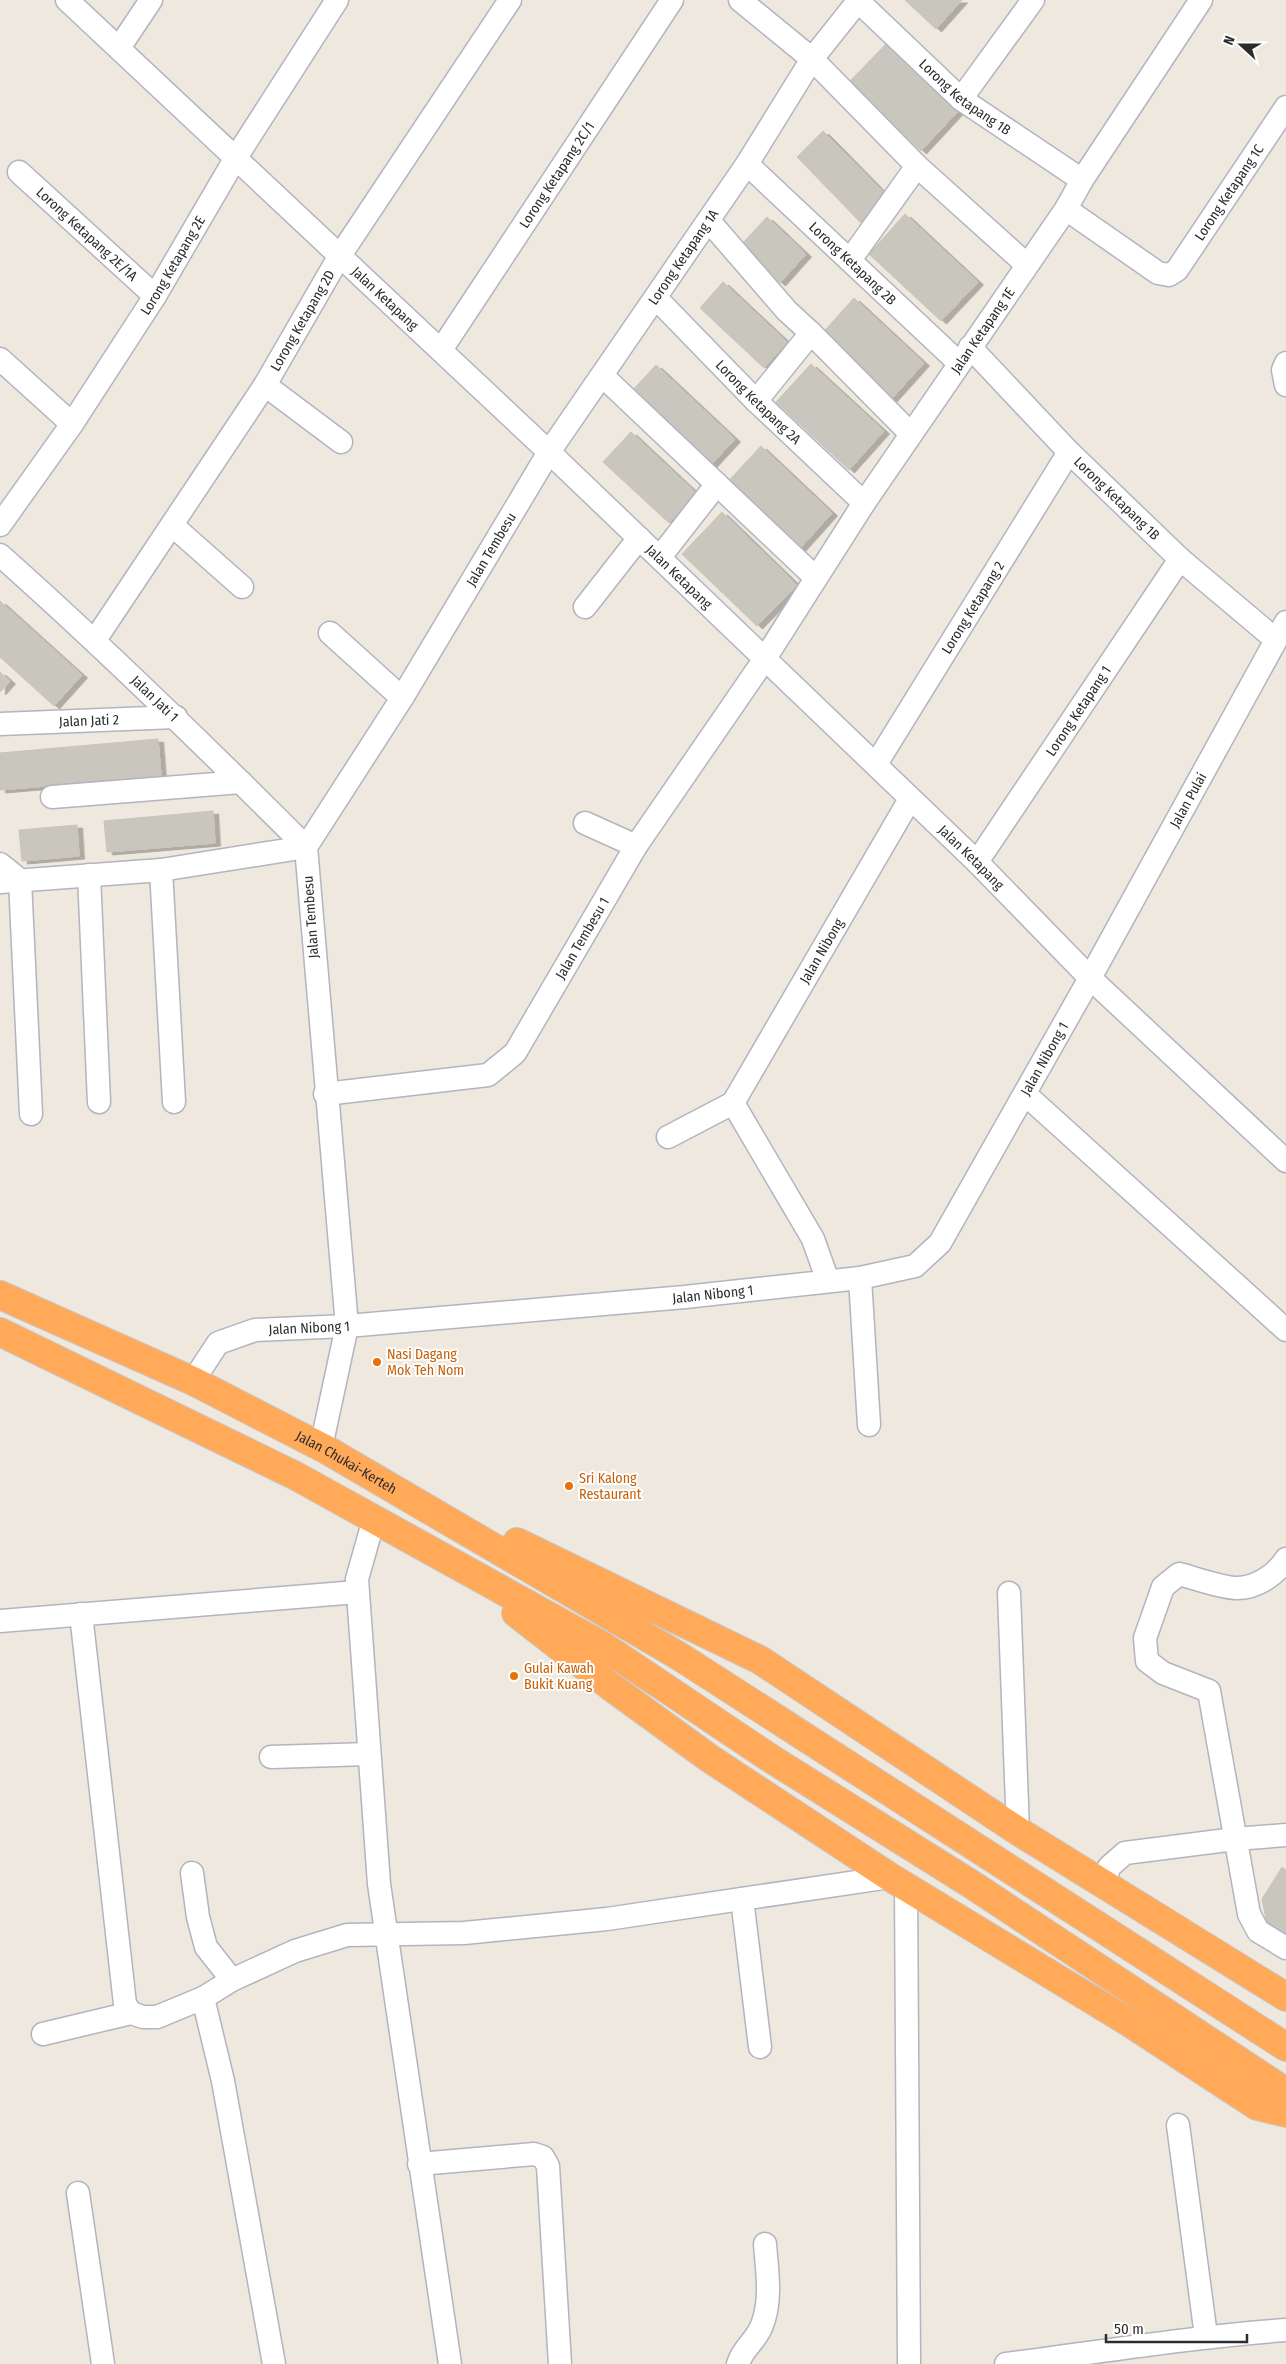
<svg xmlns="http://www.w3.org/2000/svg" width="1286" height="2364" font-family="'Fira Sans Condensed',sans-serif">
	<defs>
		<filter id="shadow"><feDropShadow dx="5.5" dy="3" stdDeviation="0" flood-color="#0004"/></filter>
	</defs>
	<rect width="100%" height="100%" fill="#eee8df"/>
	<!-- building -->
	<g fill="#c9c6bd" stroke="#cac4b8" filter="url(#shadow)">
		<polygon points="905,0 962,0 936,29"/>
		<polygon points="888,42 960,109 921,151 849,82"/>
		<polygon points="823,131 888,197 861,223 797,157"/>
		<polygon points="905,214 978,282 941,321 869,254"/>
		<polygon points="767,217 806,254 780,283 740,246"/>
		<polygon points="723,282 787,342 764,368 700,308"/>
		<polygon points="854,298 924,363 887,404 817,339"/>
		<polygon points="811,364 884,431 849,470 776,402"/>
		<polygon points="656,365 735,439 710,466 631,392"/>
		<polygon points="631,432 696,493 669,523 603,462"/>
		<polygon points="761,446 832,513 795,554 723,487"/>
		<polygon points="722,512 797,585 757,626 682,554"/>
		<polygon points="0,601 82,675 54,706 0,657"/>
		<polygon points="0,672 10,681 0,692"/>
		<polygon points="158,739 161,776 0,790 0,753"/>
		<polygon points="213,811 215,843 107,852 104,821"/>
		<polygon points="77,825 79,856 22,861 19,830"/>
		<polygon points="1282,1867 1286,1870 1286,1935 1267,1924 1262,1899"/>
	</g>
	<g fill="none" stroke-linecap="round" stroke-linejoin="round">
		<defs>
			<g id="minor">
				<path id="s1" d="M67,0l482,452 428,410 113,116 196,183"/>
				<polyline points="740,0 812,59 917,166 850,260"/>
				<path id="s2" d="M858,1l103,98 121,81"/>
				<polyline points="119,48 151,0"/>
				<polyline points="961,99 1033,0"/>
				<path id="s3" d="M747,164l212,199"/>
				<polyline points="917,166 1027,265"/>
				<path id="s4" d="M19,172l136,124"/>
				<path id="s5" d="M1066,209l92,64 11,2 8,-5 109,-163"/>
				<polyline points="709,221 787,311 811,333 756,401"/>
				<path id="s6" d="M656,298l100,103 108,102"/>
				<polyline points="811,333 911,434"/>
				<path id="s7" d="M970,347l99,105 111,107 95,80"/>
				<path id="s8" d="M441,350l231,-350"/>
				<polyline points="0,359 72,424"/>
				<polyline points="1286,363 1283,370 1286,385"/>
				<polyline points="609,382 816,578"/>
				<polyline points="265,385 341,442"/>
				<path id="s9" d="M0,525l72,-101 83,-128 80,-137 102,-159"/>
				<polyline points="172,525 242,587"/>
				<path id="s10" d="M0,555c106,94 206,192 306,292"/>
				<polyline points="660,557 717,484"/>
				<polyline points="585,607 639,538"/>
				<polyline points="330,633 402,698"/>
				<path id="s11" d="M95,640l170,-255 74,-128 171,-257"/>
				<path id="s12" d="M0,724l176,-7"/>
				<path id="s13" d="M876,764l193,-312"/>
				<polyline points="52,797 241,782"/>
				<polyline points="585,823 636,846"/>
				<path id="s14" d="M977,862l203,-303"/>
				<polyline points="0,864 20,880 31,1114"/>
				<polyline points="161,870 174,1102"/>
				<polyline points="89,875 99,1102"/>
				<polyline points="0,882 161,870 306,847"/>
				<path id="s15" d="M325,1094l163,-19 27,-22 121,-207 128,-186 100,-157 202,-294 16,-29 119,-180"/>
				<polyline points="1025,1094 1286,1330"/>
				<path id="s16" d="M733,1103l177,-304"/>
				<polyline points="733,1103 813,1239 828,1281"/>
				<polyline points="668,1137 733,1103"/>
				<polyline points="860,1278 869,1425"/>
				<path id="s17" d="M193,1381l25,-38 37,-13 92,-4 338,-29 175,-19 55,-12 25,-23 150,-265 196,-356"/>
				<path id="s18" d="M321,1447l26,-121 -41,-479 96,-149 147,-246 198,-288 65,-105 47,-59"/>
				<polyline points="374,1519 357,1579 379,1884 450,2364"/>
				<path d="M1286,1559c-10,16 -30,29 -49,29 -16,0 -42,-10 -58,-14l-16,13 -18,51 2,23 16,12 46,18 40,223 9,17 28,17"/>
				<polyline points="1009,1593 1018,1831"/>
				<polyline points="81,1614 125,2004 131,2013"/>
				<polyline points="0,1621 357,1592"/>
				<polyline points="271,1757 369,1754"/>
				<polyline points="192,1873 198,1917 206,1947 232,1980"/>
				<polyline points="1105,1885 1109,1867 1125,1853 1235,1839 1286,1835"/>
				<polyline points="906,1886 909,2364"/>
				<polyline points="742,1899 760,2047"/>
				<polyline points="203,1998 223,2081 274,2364"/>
				<polyline points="43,2034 131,2013 143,2017 157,2017 203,1998 232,1980 295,1951 347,1935 464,1933 607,1919 890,1877"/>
				<polyline points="1178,2125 1206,2336"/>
				<polyline points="419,2164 534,2154 543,2157 548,2166 560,2364"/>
				<polyline points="78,2193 103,2364"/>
				<path d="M738,2364c4,-15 19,-24 24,-39 10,-25 5,-55 3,-81"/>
				<path d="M1006,2364c93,-12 186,-27 280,-34"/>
			</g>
			<g id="highway">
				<path id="s19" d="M0,1295l193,86 134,69 352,206 607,391"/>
				<polyline points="0,1332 296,1476 603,1646 770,1758 971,1884 1286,2092"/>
				<polyline points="517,1542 760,1660 1018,1831 1286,1997"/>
				<polyline points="516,1613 610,1686 709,1758 890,1877 1127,2021 1257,2106 1286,2113"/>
			</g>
		</defs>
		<!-- minor casing -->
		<use href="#minor" stroke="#b2b4c0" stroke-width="25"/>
		<!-- highway casing -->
		<use href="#highway" stroke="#c8c8c8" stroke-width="30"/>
		<!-- minor -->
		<use href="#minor" stroke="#fff" stroke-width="22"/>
		<!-- highway -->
		<use href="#highway" stroke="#ffa959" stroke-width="28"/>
	</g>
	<!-- markers -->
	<g fill="#e8710a" stroke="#fff" stroke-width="2">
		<circle cx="377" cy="1362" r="5"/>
		<circle cx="569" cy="1486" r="5"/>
		<circle cx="514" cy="1676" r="5"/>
	</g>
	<g text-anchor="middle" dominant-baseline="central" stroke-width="4" stroke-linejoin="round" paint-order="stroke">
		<!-- street labels -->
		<g font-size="14" fill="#2c2c2c" stroke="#fff">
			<text stroke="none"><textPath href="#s2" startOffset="144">Lorong Ketapang 1B</textPath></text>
			<text stroke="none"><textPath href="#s8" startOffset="210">Lorong Ketapang 2C/1</textPath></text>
			<text stroke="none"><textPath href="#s5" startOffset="226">Lorong Ketapang 1C</textPath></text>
			<text stroke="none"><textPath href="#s4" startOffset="92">Lorong Ketapang 2E/1A</textPath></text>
			<text stroke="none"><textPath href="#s18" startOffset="1305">Lorong Ketapang 1A</textPath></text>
			<text stroke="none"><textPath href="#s3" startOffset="145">Lorong Ketapang 2B</textPath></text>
			<text stroke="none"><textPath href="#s9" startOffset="312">Lorong Ketapang 2E</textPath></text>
			<text stroke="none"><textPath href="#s1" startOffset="436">Jalan Ketapang</textPath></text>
			<text stroke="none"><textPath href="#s11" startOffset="381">Lorong Ketapang 2D</textPath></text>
			<text stroke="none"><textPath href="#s15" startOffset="1060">Jalan Ketapang 1E</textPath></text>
			<text stroke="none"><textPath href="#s6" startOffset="146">Lorong Ketapang 2A</textPath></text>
			<text stroke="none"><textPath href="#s7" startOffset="211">Lorong Ketapang 1B</textPath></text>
			<text stroke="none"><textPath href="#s18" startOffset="955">Jalan Tembesu</textPath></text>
			<text stroke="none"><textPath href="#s1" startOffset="841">Jalan Ketapang</textPath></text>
			<text stroke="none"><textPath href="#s13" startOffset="184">Lorong Ketapang 2</textPath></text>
			<text stroke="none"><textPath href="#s10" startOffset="211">Jalan Jati 1</textPath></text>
			<text stroke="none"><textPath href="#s14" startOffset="182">Lorong Ketapang 1</textPath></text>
			<text stroke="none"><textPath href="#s12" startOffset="89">Jalan Jati 2</textPath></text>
			<text stroke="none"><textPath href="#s17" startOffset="1290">Jalan Pulai</textPath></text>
			<text stroke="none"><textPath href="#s1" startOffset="1246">Jalan Ketapang</textPath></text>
			<text transform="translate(311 917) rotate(-94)">Jalan Tembesu</text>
			<text stroke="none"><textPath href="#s15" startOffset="332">Jalan Tembesu 1</textPath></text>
			<text stroke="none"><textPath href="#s16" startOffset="176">Jalan Nibong</textPath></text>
			<text stroke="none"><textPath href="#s17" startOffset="994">Jalan Nibong 1</textPath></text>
			<text stroke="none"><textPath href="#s17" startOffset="544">Jalan Nibong 1</textPath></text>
			<text stroke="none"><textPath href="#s17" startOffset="139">Jalan Nibong 1</textPath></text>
			<text stroke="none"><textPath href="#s19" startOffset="385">Jalan Chukai-Kerteh</textPath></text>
		</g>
		<!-- food labels -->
		<g font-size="14" fill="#c56008" stroke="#fff" text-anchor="start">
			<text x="387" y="1354">Nasi Dagang<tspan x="387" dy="16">Mok Teh Nom</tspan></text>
			<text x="579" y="1478">Sri Kalong<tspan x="579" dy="16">Restaurant</tspan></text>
			<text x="524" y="1668">Gulai Kawah<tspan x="524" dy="16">Bukit Kuang</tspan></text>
		</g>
	</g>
	<!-- north arrow -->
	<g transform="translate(1241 45) rotate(291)" stroke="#ffffff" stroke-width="4" paint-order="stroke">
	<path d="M0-4L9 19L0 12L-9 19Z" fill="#2c2c2c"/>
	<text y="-8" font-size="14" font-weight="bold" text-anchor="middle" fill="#2c2c2c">N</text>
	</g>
	<!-- scale -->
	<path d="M1106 2334v8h141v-8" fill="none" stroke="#2c2c2c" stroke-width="2.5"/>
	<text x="1114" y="2334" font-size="15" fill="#2c2c2c" stroke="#ffffff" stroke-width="4" paint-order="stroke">50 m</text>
</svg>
